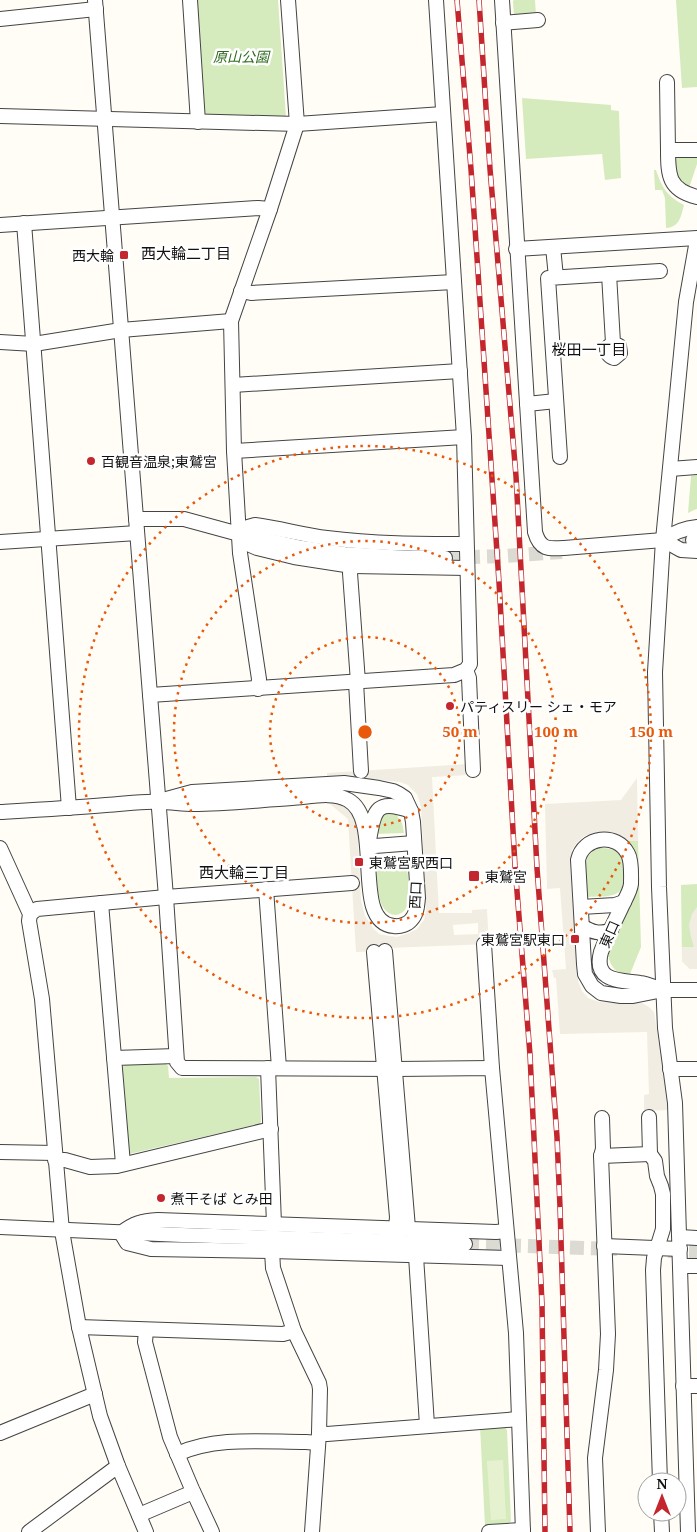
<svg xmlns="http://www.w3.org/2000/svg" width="697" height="1532" font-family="'Noto Serif','Noto Sans JP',serif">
	<rect width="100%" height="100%" fill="#fffdf5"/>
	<!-- green -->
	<g fill="#d5ebbd">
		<polygon points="196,0 278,0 286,118 208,117 203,113"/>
		<polygon points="514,0 535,0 536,15 514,16 513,1"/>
		<polygon points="676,0 697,0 697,87 682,88"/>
		<polygon points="522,98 611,105 611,110 619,111 621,178 605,180 602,154 526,159"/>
		<polygon points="673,155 697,156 697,164 689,188 677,180"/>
		<path d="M654,170h2c6,18 11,26 28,35 -3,11 -4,22 -18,23l-1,-30 -3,-8h-7z"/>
		<polygon points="697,475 697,509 694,510 688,513 691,476"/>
		<polygon points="394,811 402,823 404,833 375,834 380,813"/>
		<path d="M628,841h10l3,106 -11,27c-14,0 -19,-6 -22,-19l29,-65 -1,-36z"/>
		<path d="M600,848c7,0 15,1 19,6 6,7 7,33 0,38 -8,6 -23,4 -32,5 -1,-19 -9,-42 13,-49z"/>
		<path d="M382,855h21l3,2c1,14 4,29 3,43 -2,15 -17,21 -26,7 -6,-9 -10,-44 -1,-52z"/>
		<polygon points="697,884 697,969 690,969 682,961 681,885"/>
		<polygon points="163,1061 168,1066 169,1078 256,1077 259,1079 261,1122 259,1124 129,1154 121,1069 126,1063"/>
		<polygon points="503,1425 507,1430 511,1521 507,1525 485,1526 480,1426"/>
	</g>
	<!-- pitch -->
	<polygon fill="#e6f2cf" points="503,1460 506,1519 491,1520 487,1461"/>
	<!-- plaza -->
	<g fill="#f1ede2" fill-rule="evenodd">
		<path d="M468,764v11l-36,2 7,136h33v-3l15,-1 2,35 -101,4v3l-32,1 -8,-133 -18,-15 -1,-5 11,1 17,17 4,83 4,16 7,11 7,7 10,2 8,1 12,-4 8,-4 7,-9 2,-9 -5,-104 -4,-13 -9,-9 -8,-3 -28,-3h-45v-6zM478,923v11l-24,1 -1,-10z"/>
		<polygon points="637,778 638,841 628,841 621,836 608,832 594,833 584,836 576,844 572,850 570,862 578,981 582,991 588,998 599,1002 642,1003 649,1007 654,1012 667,1091 668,1110 644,1111 644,1095 649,1094 647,1032 560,1034 556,978 554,978 552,970 566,969 560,888 547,889 545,804 621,800"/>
		<polygon points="697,907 697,969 690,969 682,961 682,947 694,947 691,937 689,925 692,914"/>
	</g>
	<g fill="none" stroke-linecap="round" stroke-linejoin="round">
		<!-- minor-tunnel -->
		<g stroke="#dbdad3" stroke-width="14" stroke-dasharray="14 7" stroke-linecap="butt">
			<polyline points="661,543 693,540"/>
			<polyline points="445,558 505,556 562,552"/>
			<polyline points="465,1244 617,1249"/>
			<polyline points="668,1251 697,1252"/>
		</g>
		<defs>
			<g id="minor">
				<polyline points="95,0 166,897 177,1062 182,1068 186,1068 396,1069 492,1068 516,1333 523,1532"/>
				<polyline points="190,0 198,122"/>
				<path d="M502,0l33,532c5,18 14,17 29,16l99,-8c10,-7 21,-12 34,-13"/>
				<polyline points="0,19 96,9"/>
				<polyline points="503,23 538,20"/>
				<polyline points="667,82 668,150"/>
				<polyline points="0,116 297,124 443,114"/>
				<path d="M697,150h-29c0,26 1,40 29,47"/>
				<polyline points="24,223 69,808"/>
				<polyline points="0,225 258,208 270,209"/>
				<polyline points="553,247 556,277"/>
				<polyline points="516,249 697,238"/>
				<path d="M609,274l4,69 6,3 1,7 -6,5c-6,-2 -7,-5 -7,-10l6,-5"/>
				<polyline points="241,291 251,293 454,282"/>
				<polyline points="0,342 34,344 121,330 231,321"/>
				<polyline points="233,385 460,371"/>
				<polyline points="527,404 556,401"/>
				<polyline points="234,451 464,437"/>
				<polyline points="560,457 548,278 660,271"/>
				<polyline points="670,469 697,467"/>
				<polyline points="136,519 184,519 239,534 302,548 344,554 408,558 445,558"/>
				<path d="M239,534l9,-7 7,-2c24,3 48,10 72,13 47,6 93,6 139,6"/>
				<polyline points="244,540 248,544 257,548 294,557 352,566 467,568"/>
				<polyline points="663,540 681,550 697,551"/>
				<polyline points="693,540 697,540"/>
				<polyline points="0,542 137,533"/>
				<polyline points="352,566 350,573 358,682"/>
				<polyline points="466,670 469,678 473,770"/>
				<polyline points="356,682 361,771"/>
				<polyline points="258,689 259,679 240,553 234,451 231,321 270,209 297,124 288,0"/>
				<polyline points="150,695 454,675 466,670 470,664 464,437 436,0"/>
				<path d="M0,812c35,-2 71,-4 106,-7 18,-1 36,-4 53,-3 12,0 23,2 34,2 33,0 66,-4 99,-6 17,-1 41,-7 56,2 37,20 2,123 46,126 6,1 14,-2 17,-6 6,-6 6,-14 7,-22l-5,-76 -2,-11 -6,-13 -6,-4 -6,-3 -14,-3 -35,-5 -152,9 -33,9"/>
				<path d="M369,841c5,-33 8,-42 42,-30"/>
				<polyline points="0,848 30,914 29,921 42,999 62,1231 79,1327 100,1416 118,1466 146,1532"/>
				<polyline points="368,849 375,846 414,843"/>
				<polyline points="266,889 279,1068"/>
				<polyline points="101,903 123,1164"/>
				<polyline points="581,907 615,905 624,902"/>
				<polyline points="30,914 37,909 166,897 352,883"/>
				<path d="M582,926c9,6 18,9 29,4"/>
				<polyline points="484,944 492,1068"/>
				<polyline points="385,951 408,1228"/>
				<polyline points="374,952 397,1217 396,1228"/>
				<path d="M663,990c-7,-2 -15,-6 -23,-7 -20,-3 -47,-1 -39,-31 6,-16 14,-31 21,-46 3,-7 8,-14 9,-22 0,-8 1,-23 -3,-30 -11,-22 -45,-18 -50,6l6,104 1,10 7,12 9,7 20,3h12l30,-6h34"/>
				<polyline points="114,1058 176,1056"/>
				<polyline points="268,1068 274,1224"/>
				<polyline points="670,1069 697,1069"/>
				<polyline points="649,1117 650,1154 655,1161 657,1176 661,1186 663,1194 663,1229 654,1258 653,1270 660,1482"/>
				<polyline points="0,1152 55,1153"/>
				<polyline points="601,1156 650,1154"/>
				<polyline points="55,1160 65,1160 90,1167 117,1166 271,1129"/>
				<polyline points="0,1227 182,1235 465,1244"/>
				<path d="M506,1231l-10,1 -338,-12c-16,1 -24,3 -37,13l6,10 24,6 121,2 236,7"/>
				<polyline points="680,1237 697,1238"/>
				<polyline points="604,1246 680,1249"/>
				<polyline points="272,1251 273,1268 294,1331 319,1383 320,1389 319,1433 312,1532"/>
				<polyline points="416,1256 427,1425"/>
				<polyline points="681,1266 697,1266"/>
				<polyline points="79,1327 283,1334 294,1331"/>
				<polyline points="146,1330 145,1342 170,1437 192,1489 212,1532"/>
				<polyline points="683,1386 697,1386"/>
				<polyline points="0,1433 95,1394"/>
				<polyline points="319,1433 327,1434 519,1419"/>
				<path d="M177,1454c39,-18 87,-12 129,-12l12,1"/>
				<polyline points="661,1512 662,1532"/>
				<polyline points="139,1515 193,1492"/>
				<polyline points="29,1532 118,1466"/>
				<polyline points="489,1532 523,1530"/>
				<polyline points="598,1532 595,1458 606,1370 608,1334 601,1156 603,1149 602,1118"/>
				<polyline points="688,1532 675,1103 665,1028 659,887 655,672 663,540 686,302 697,240"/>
			</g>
		</defs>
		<!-- minor casing -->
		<use href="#minor" stroke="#444" stroke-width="16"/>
		<!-- minor -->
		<use href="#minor" stroke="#fff" stroke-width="14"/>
		<defs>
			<g id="rail">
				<polyline points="457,0 471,169 499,582 515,866 530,1055 542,1304 545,1532"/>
				<polyline points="479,0 490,169 516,476 537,868 557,1137 560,1207 570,1532"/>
			</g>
		</defs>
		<!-- rail casing -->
		<use href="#rail" stroke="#c4262e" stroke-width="5.5"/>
		<!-- rail -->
		<use href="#rail" stroke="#fff" stroke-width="4" stroke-dasharray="11" stroke-linecap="butt"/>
	</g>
	<!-- distance rings -->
	<g fill="none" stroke="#e8590c" stroke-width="2.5" stroke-dasharray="2.5 5">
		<circle cx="365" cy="732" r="95"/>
		<circle cx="365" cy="732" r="191"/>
		<circle cx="365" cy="732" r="286"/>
	</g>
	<!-- markers -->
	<g fill="#c4262e" stroke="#fff" stroke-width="2">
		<rect x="119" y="250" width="10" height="10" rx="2.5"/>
		<circle cx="91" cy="461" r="5"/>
		<circle cx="450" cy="706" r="5"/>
		<rect x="354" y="857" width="10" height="10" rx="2.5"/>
		<rect x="468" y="870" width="12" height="12" rx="2.5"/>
		<rect x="570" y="934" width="10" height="10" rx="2.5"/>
		<circle cx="161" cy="1198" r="5"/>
	</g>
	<g text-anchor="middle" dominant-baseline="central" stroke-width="5" stroke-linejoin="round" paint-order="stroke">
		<!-- park labels -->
		<g font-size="14" font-style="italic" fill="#2f6b1f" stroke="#fff">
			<text x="241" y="56">原山公園</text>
		</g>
		<!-- poi labels -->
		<g font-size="14" fill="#111" stroke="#fff" text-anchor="start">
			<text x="114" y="255" text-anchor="end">西大輪</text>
			<text x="101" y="461">百観音温泉;東鷲宮</text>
			<text x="460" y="706">パティスリー シェ・モア</text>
			<text x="369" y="862">東鷲宮駅西口</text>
			<text x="485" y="876">東鷲宮</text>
			<text x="565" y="939" text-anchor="end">東鷲宮駅東口</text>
			<text x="171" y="1198">煮干そば とみ田</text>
		</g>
		<!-- street labels -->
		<g font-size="14" fill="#111" stroke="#fff">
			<text transform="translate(415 895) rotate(-87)">西口</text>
			<text transform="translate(609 934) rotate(-66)">東口</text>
		</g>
		<!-- neighbourhood labels -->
		<g font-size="15" fill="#111" stroke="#fff">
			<text x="186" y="253">西大輪二丁目</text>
			<text x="589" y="349">桜田一丁目</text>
			<text x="244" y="872">西大輪三丁目</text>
		</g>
	</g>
	<circle cx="365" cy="732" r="8" fill="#e8590c" stroke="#fff" stroke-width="2.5"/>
	<g font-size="15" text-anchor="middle" font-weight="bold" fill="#e8590c" stroke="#fff" stroke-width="5" stroke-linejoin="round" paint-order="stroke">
		<text x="460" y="737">50 m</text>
		<text x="556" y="737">100 m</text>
		<text x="651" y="737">150 m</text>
	</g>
	<!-- north arrow -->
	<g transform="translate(662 1497)"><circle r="24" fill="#ffffff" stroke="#a0a0a0"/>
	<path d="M0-4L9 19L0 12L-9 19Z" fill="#c4262e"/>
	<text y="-8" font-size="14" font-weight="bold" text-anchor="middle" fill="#111111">N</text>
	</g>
</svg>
